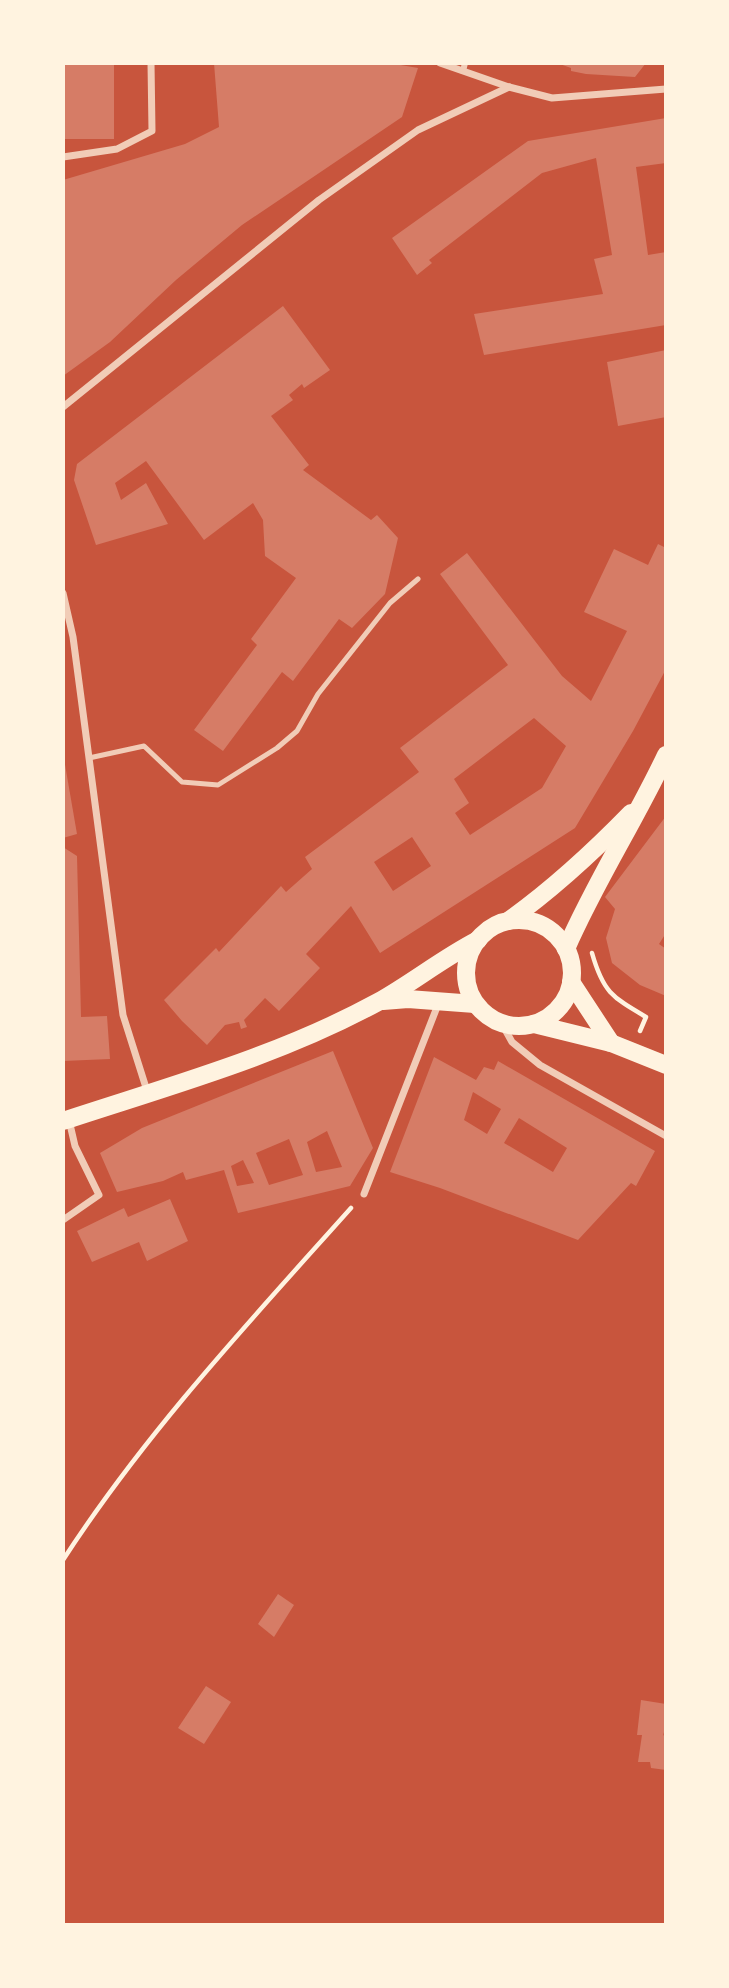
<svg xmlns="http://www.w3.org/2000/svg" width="729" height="1988" font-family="'Libre Baskerville',serif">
	<rect width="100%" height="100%" fill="#c8553d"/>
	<!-- building -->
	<g fill="#d67c66" fill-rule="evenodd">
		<rect x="63" y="63" width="51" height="76"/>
		<polygon points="214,63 389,63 418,68 402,117 242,225 176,280 110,342 63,376 63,180 185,144 219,127"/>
		<polygon points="557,63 646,63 635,77 586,74 571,71 571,68"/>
		<polygon points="666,118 666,163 636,167 648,255 666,252 666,325 484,355 474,314 603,294 594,259 612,255 596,158 542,173 429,260 432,263 417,275 392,238 528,141"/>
		<polygon points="283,306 330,370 304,388 302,384 289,395 293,400 271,416 309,465 303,470 371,520 377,515 398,538 385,594 352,628 339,619 293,681 282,672 223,751 194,730 257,645 251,639 296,578 265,556 263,520 253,503 204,540 146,461 115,483 121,500 146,483 168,524 96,545 74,480 77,464"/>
		<polygon points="666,350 666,417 618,426 607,362"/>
		<path d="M658,544l8,4v121l-33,62 -58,97 -195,125 -29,-47 -45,48 14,14 -41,43 -14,-13 -21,22 3,7 -6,2 -2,-7 -14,3 -18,20 -25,-24 -18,-21 52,-52 3,4 62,-66 5,6 26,-23 -7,-12 114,-85 -19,-24 108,-83 -68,-91 27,-21 95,123 29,25 36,-70 -43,-19 30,-63 34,16zM534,718l32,28 -24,42 -72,47 -15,-22 14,-10 -15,-24zM412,837l19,29 -38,25 -19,-29z"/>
		<polygon points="63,753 77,834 63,838"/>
		<polygon points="666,816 666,933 659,944 666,949 666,996 640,985 612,963 606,938 615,909 605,897"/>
		<polygon points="63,847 77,856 81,1017 107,1016 110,1059 63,1061"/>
		<path d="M333,1051l40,97 -23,38 -112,27 -14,-43 -38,10 -3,-8 -20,9 -46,11 -17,-39 42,-25zM327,1131l15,36 -26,5 -9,-30zM289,1139l14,36 -34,10 -13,-32zM243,1160l11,23 -17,3 -6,-20z"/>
		<path d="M434,1057l42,23 8,-13 10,3 4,-9 157,90 -19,35 -5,-3 -53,57 -138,-52 -50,-16zM473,1092l28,17 -14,25 -23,-14zM519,1118l48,30 -14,24 -49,-29z"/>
		<polygon points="170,1199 188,1241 147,1261 139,1242 92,1262 77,1231 124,1208 128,1217"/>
		<polygon points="278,1594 294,1605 274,1637 258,1624"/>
		<polygon points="206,1686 231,1702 204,1744 178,1728"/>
		<polygon points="641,1700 666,1704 666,1724 663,1736 666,1732 666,1770 651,1768 650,1762 638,1762 642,1735 637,1735"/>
	</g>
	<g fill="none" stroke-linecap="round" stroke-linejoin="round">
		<!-- path -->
		<g stroke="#fff3e0" stroke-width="4.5">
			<path d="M592,953c11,39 20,44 54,64l-6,14"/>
			<path d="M63,1560c83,-128 187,-239 288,-352"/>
		</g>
		<!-- service -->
		<polyline stroke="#f1ccb7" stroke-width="5" points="89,758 144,746 182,782 218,785 277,748 297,731 318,694 390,603 418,579"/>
		<!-- pedestrian -->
		<polyline stroke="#f1ccb7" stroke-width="6" points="463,71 465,63"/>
		<!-- minor -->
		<g stroke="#f1ccb7" stroke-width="7">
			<polyline points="440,63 509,87 552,98 666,89"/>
			<polyline points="63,157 117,149 152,131 151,63"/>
			<polyline points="63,407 319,200 418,130 509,87"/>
			<polyline points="63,593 73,637 123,1015 148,1094"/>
			<polyline points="502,1024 512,1042 540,1065 666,1136"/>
			<polyline points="364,1194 439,1002"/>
			<polyline points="63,1220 99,1195 75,1146 69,1120"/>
		</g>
		<!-- primary -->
		<g stroke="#fff3e0" stroke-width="18">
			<circle cx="519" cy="973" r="53"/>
			<path d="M508,921c45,-32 84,-68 123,-108"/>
			<path d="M566,949c29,-67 69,-128 100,-194"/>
			<polyline points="571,982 611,1043"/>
			<polyline points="383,1001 408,999 475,1004"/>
			<polyline points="534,1024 611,1043 666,1065"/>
			<path d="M63,1121c106,-35 216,-65 315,-119 34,-19 65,-44 100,-62"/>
		</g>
	</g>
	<!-- border -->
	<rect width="729" height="1988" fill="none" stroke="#fff3e0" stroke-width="130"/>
</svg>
